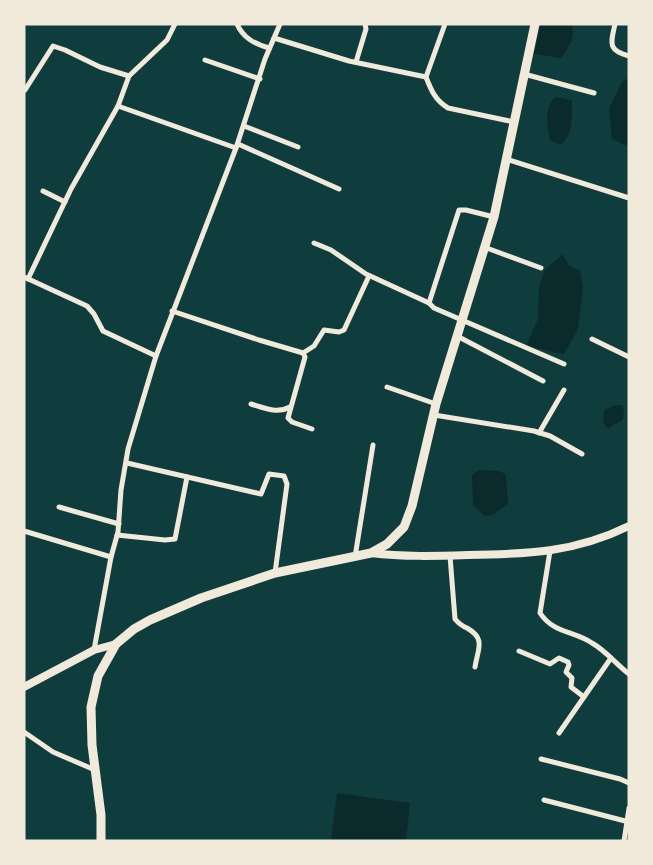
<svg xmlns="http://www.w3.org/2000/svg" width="653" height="865" font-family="Bitter,serif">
	<rect width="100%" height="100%" fill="#0f3d3e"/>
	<!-- water -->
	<g fill="#0a2a2b">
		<path d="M541,24h30c5,13 -2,23 -10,34l-27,-4z"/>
		<polygon points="629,78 629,144 625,145 612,139 609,109 622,81"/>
		<path d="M555,97l17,3c0,15 2,35 -12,45l-10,-5c-3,-14 -6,-32 5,-43z"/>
		<polygon points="563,254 569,266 580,270 583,288 578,329 564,354 526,346 538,319 539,286 545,270"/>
		<path d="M615,405h6l3,4 -1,11 -12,6 -2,3c-7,-5 -6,-11 -5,-19z"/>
		<polygon points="479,470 500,471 506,475 508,504 492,515 485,516 473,505 472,475"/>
		<polygon points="337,793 410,803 406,841 331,841"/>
	</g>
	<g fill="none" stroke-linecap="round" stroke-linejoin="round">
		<!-- minor -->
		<g stroke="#f1e9da" stroke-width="5">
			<path d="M237,24c6,14 18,20 32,24"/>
			<path d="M445,24l-19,53c5,13 9,23 22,31l66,14"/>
			<path d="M615,24c-4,19 -8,26 14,32"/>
			<polyline points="274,38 349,61 426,77"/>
			<polyline points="205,60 260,79"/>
			<polyline points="356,62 366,29 365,24"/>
			<polyline points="524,74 594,93"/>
			<polyline points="25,90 53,46 65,50 100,67 129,76"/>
			<polyline points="118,106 236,148"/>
			<polyline points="244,126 298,147"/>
			<polyline points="238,144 339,189"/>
			<polyline points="506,159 629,198"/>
			<polyline points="43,191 65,202"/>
			<polyline points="314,243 331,250 366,274 429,303 434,308 564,364"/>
			<polyline points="484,247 541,268"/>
			<polyline points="24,277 87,306 94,314 103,331 156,356 236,148 265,59 280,24"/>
			<polyline points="28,279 71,189 118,106 129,76 167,40 175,24"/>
			<polyline points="429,303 459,210 466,210 494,217"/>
			<polyline points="172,311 259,340 303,353 305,357 288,418 292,422 312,429"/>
			<polyline points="457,336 543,381"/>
			<polyline points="592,339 629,357"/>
			<polyline points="303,353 314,346 324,330 339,332 344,330 369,276"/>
			<polyline points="387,387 436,404"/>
			<path d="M251,404c13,4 26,10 39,3"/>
			<polyline points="434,415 534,431 550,436 582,454"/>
			<polyline points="539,433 564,390"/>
			<polyline points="127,463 261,494 269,474 284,476 287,484 275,573"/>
			<polyline points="59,507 119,524"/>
			<polyline points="24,531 111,557"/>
			<polyline points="117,535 165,540 175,539 187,477"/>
			<path d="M550,551l-10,62c13,20 34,18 52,30 14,8 24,21 37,31"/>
			<path d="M450,556l5,63c4,5 7,7 12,9 19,11 11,20 8,39"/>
			<polyline points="355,557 373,445"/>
			<polyline points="94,650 111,557 118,532 121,490 128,449 156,356"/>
			<polyline points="519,651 550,664 559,658 568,662 569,665 566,672 572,678 571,687 584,697"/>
			<polyline points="24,732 53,752 95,770"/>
			<polyline points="559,733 611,658"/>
			<polyline points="541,759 620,779 629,783"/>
			<polyline points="544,800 629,822"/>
			<polyline points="624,841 629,808"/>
		</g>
		<!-- secondary -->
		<g stroke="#f1e9da" stroke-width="8">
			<path d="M371,553c32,4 65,3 97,2 59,-1 106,-2 161,-29"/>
			<polyline points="24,687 94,650 116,644"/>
		</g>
		<!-- primary -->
		<polyline stroke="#f1e9da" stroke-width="9" points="101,841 101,815 92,745 91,707 98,676 116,644 134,629 150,620 201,598 275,573 371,553 387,544 404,527 412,506 436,404 494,217 535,24"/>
	</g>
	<!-- border -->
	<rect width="653" height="865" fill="none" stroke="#f1e9da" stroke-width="51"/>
</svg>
